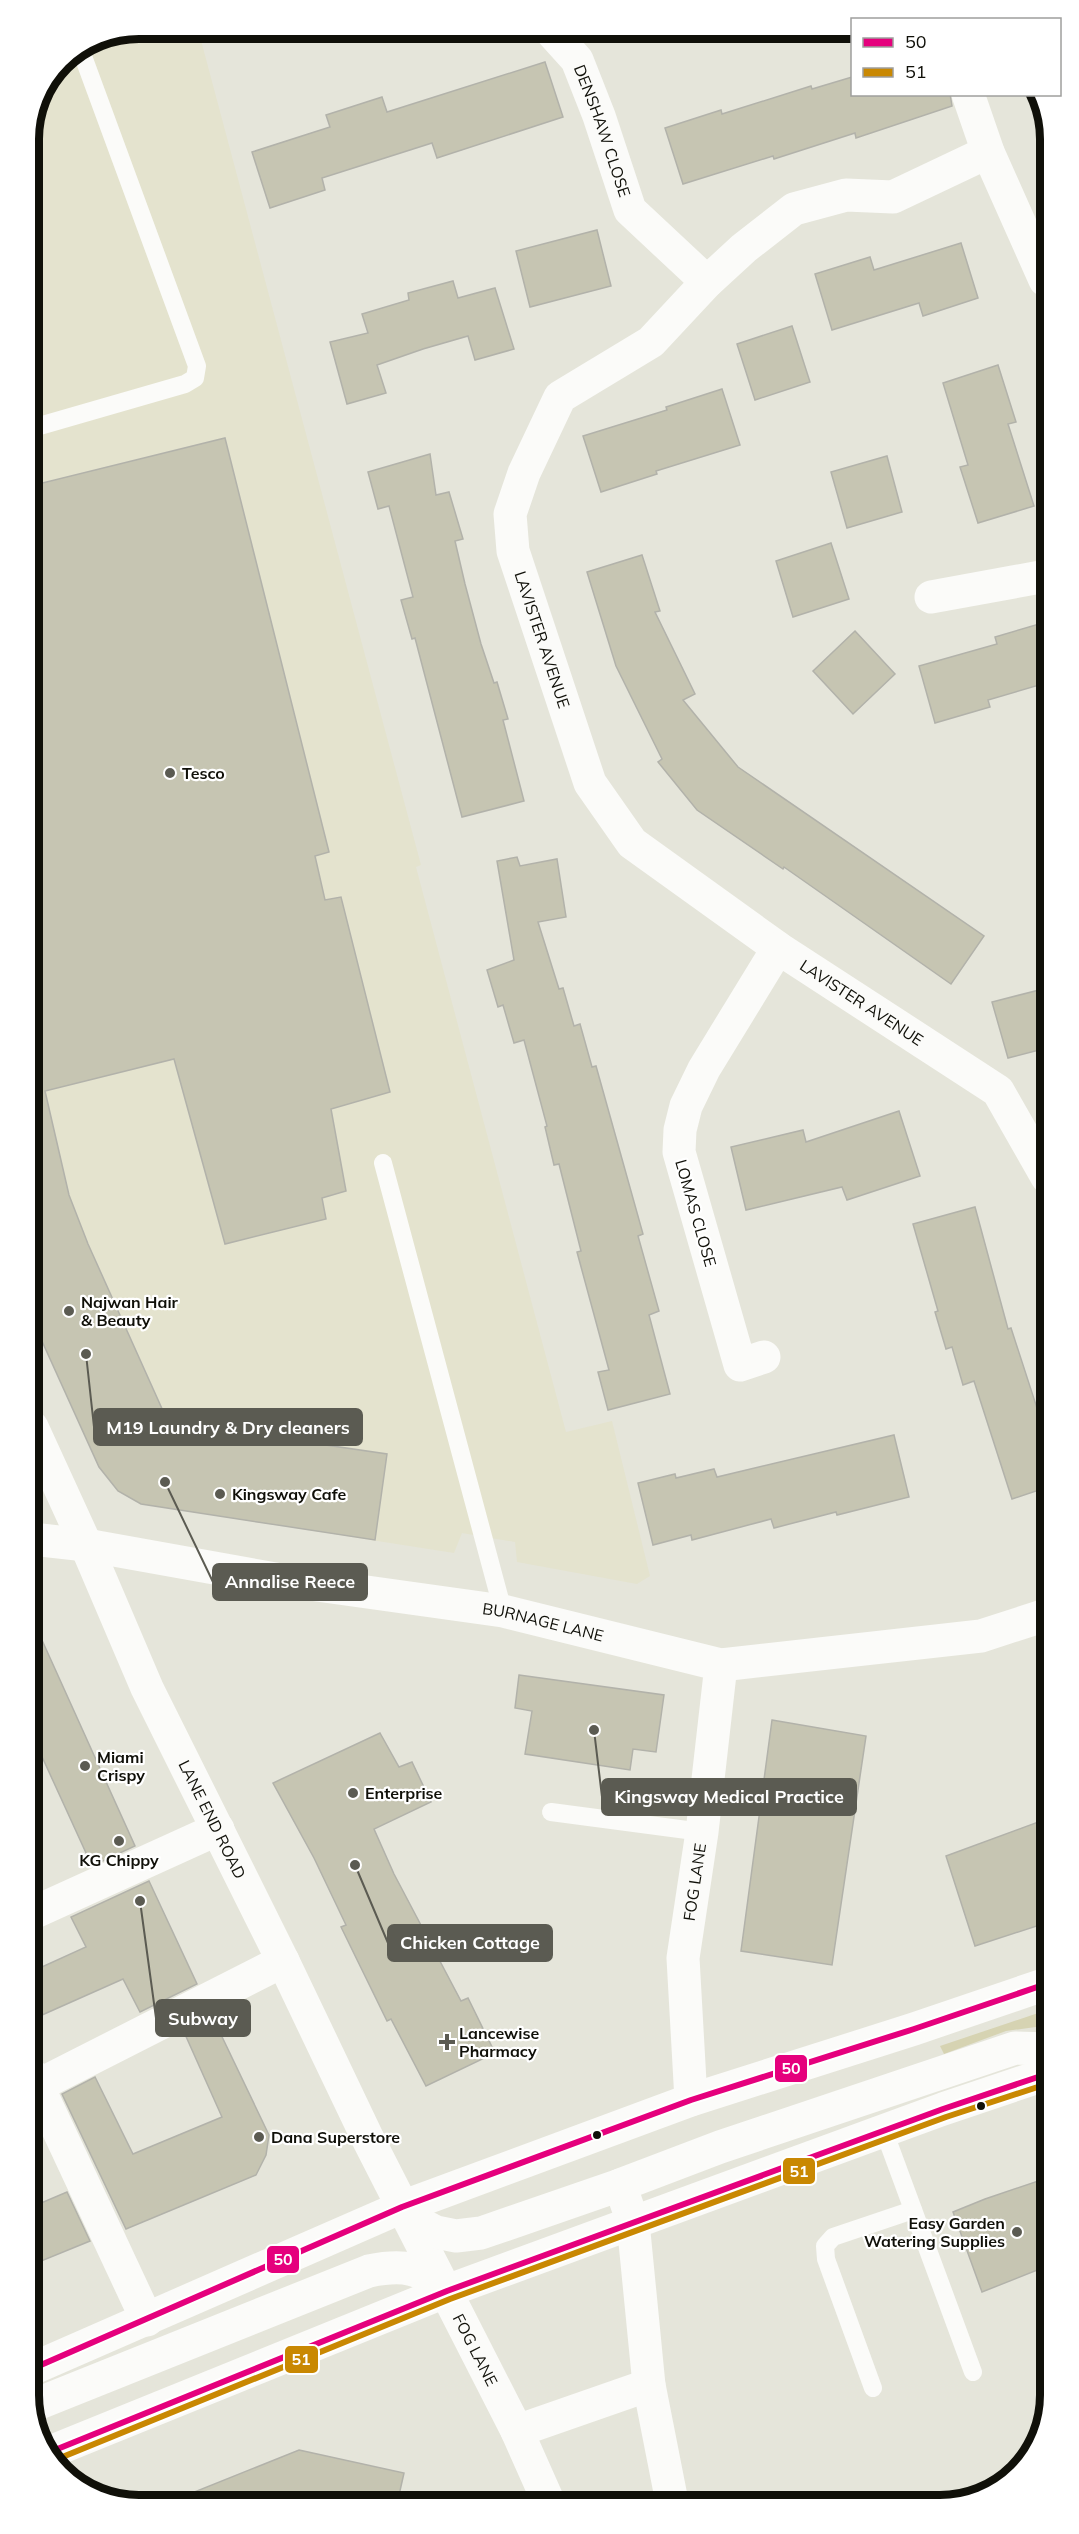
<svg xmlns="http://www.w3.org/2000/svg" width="1079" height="2534" font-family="Mulish,sans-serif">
	<rect width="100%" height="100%" fill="#e5e5da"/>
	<!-- built -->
	<polygon fill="#e4e3ce" points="139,29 198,29 421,865 416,867 566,1432 612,1421 650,1576 637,1584 517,1562 515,1542 462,1533 454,1553 141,1504 118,1491 99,1467 32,1319 29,132 61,61 97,37"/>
	<!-- green -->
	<polygon fill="#d6d3b2" points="1050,2009 1050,2025 1006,2031 944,2054 940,2046"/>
	<!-- building -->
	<g fill="#c6c5b2" stroke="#b2b2aa" stroke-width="1.5">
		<polygon points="545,62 563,117 437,158 432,143 322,178 325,190 270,208 252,152 330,127 326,115 382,97 387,112"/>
		<polygon points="852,77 852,94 950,94 952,106 856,138 855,133 774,159 773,156 683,184 665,128 721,110 722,114 811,86 812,89"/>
		<polygon points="597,230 611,286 530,307 516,251"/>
		<polygon points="961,243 978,298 923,316 919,303 832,330 815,274 870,257 874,270"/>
		<polygon points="453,281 458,298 495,288 514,349 475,360 468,336 423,349 377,365 386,393 347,404 330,342 368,333 362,314 409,300 408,293"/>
		<polygon points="792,326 810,382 755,400 737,344"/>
		<polygon points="998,365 1016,422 1008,424 1034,506 978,523 960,467 968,465 943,383"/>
		<polygon points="722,389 740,445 656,471 657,474 601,492 583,436 667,410 666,407"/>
		<polygon points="225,438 329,852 315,856 325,900 341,897 390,1092 331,1109 346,1191 322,1198 326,1219 225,1244 174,1059 45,1091 69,1195 88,1244 168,1422 387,1454 375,1540 141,1504 118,1491 99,1467 32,1319 30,486"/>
		<polygon points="430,454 436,495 449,492 463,539 455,541 465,584 481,644 494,683 497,682 508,719 503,720 524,801 462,817 415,638 412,639 401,600 413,597 389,506 378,509 368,472"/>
		<polygon points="887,456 902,512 847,528 831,472"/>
		<polygon points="831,543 849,599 793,617 776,561"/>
		<polygon points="642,555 660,611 655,612 695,694 683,700 738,767 984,936 951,984 784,867 783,869 697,810 658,762 662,759 616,666 587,572"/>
		<polygon points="1046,622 1046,683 988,700 990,707 935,723 919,666 997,644 995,637"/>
		<polygon points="855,631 895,674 853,714 813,671"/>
		<polygon points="517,857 520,866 557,859 566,917 538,922 559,989 563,988 574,1026 580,1024 592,1067 596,1066 643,1234 638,1236 659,1311 649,1315 670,1394 608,1410 598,1372 609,1370 577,1252 581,1251 559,1164 554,1165 545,1127 547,1126 524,1040 514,1043 503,1005 498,1007 487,970 514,960 497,861"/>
		<polygon points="1047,988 1047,1048 1008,1058 992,1002"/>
		<polygon points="899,1111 920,1176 847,1200 842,1187 746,1210 731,1147 803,1130 806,1142"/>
		<polygon points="975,1207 1008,1329 1011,1328 1048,1442 1048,1487 1012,1499 974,1381 963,1385 952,1347 946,1349 935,1312 938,1311 913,1224"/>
		<polygon points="894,1435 909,1497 837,1515 836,1512 774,1528 771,1519 692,1540 691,1535 653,1545 638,1483 675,1474 676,1478 714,1469 717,1477"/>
		<polygon points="32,1618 135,1846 92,1866 33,1737"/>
		<polygon points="519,1675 664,1695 656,1752 633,1749 630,1770 525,1754 532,1711 515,1708"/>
		<polygon points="772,1720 866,1736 832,1965 741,1951"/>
		<polygon points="380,1733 399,1767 412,1762 431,1802 374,1829 394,1874 461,2001 468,1998 495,2053 426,2086 391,2019 387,2021 341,1927 346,1925 314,1858 273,1783"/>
		<polygon points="1049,1818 1049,1922 975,1946 946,1856"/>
		<polygon points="149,1881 197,1984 140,2012 123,1979 33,2019 33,1971 86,1947 71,1917"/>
		<polygon points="213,2018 269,2135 266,2155 256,2175 126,2229 62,2094 95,2077 133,2154 222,2117 184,2032"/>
		<polygon points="1050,2177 1050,2265 982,2292 953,2212 985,2199"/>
		<polygon points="67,2192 90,2241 34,2264 34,2206"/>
		<polygon points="299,2450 404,2473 397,2504 167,2505 167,2503"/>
	</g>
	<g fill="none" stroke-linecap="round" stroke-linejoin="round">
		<!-- service -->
		<g stroke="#fbfbf9" stroke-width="18">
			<polyline points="29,429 185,384 195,378 197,366 80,48"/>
			<polyline points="383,1163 503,1611"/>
			<polyline points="551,1812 702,1832"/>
			<polyline points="884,2131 973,2372"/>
			<polyline points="873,2388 826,2259 825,2246 833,2237 913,2210"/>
		</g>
		<!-- minor -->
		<g stroke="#fbfbf9" stroke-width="33">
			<path id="s1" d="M549,29l28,31 22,56 31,94 77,72"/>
			<polyline points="968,94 988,152 1045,280"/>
			<path id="s2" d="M988,152l-95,45 -47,-2 -52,14 -50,39 -37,34 -56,60 -91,55 -36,76 -14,41 3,37 77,232 42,60 146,105 220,143 49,86"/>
			<polyline points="931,597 1046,576"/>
			<polyline points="764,1357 740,1365 679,1152 680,1130 686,1106 704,1069 778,948"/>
			<path id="s3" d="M32,1427l54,118 61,143 136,273 85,178 149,292 32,72"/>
			<path id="s4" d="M32,1539l54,6 195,35 222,31 218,54 260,-29 68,-22"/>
			<polyline points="33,1913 218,1829"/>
			<polyline points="33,2076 147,2320"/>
			<polyline points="37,2086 283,1961"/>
			<path id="s5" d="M691,2100l-8,-142 19,-126 19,-167"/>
			<polyline points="620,2185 633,2222 649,2385 672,2502"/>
			<polyline points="517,2431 649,2385"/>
		</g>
		<!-- trunk -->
		<g stroke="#fbfbf9" stroke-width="33">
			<polyline points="402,2207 417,2222 436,2232 456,2236 481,2233 620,2185 720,2147 1015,2048 1050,2049"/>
			<polyline points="34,2368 402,2207 691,2100 914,2029 1049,1983"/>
			<path d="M34,2403l8,-1 327,-131c35,-7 51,-4 78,20"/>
			<polyline points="50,2452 447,2291 943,2109 1050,2073"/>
		</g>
		<defs>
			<g id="bus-1">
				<polyline points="34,2368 402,2207 691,2100 914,2029 1049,1983"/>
				<polyline points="50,2452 447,2291 943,2109 1050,2073"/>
			</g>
			<polyline id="bus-2" points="55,2460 450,2299 946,2117 1050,2083"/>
		</defs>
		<!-- bus-1 casing -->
		<use href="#bus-1" stroke="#fff" stroke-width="10"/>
		<!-- bus-2 casing -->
		<use href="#bus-2" stroke="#fff" stroke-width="10"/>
		<!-- bus-1 -->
		<use href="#bus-1" stroke="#e5007d" stroke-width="6"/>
		<!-- bus-2 -->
		<use href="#bus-2" stroke="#c98802" stroke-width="6"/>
	</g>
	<!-- markers -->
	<g fill="#5b5b52" stroke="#fff" stroke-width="2">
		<circle cx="170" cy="773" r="6"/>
		<circle cx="69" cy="1311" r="6"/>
		<circle cx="220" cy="1494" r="6"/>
		<circle cx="85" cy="1766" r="6"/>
		<circle cx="353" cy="1793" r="6"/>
		<circle cx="119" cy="1841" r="6"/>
		<path d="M444 2033h6v6h6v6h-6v6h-6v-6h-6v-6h6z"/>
		<circle cx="259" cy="2137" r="6"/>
		<circle cx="1017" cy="2232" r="6"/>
	</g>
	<g fill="#101009" stroke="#fff" stroke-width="2">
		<circle cx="981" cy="2106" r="5"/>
		<circle cx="597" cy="2135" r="5"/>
	</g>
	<g text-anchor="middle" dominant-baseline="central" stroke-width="4.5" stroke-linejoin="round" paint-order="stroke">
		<!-- street labels -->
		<g font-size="16" fill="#101009" stroke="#fff">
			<text stroke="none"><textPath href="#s1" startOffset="117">DENSHAW CLOSE</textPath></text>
			<text stroke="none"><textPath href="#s2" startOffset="766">LAVISTER AVENUE</textPath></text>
			<text stroke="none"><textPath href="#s2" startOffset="1270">LAVISTER AVENUE</textPath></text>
			<text transform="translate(696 1213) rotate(74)">LOMAS CLOSE</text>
			<text stroke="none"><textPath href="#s4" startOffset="518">BURNAGE LANE</textPath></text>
			<text stroke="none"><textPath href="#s3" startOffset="432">LANE END ROAD</textPath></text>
			<text stroke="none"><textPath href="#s5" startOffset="219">FOG LANE</textPath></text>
			<text stroke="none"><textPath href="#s3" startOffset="1024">FOG LANE</textPath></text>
		</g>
		<!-- poi labels -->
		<g font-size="16" font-weight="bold" fill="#101009" stroke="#fff" text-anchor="start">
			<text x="182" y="773">Tesco</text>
			<text x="81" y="1302">Najwan Hair<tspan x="81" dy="18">&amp; Beauty</tspan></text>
			<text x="232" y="1494">Kingsway Cafe</text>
			<text x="97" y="1757">Miami<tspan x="97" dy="18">Crispy</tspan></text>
			<text x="365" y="1793">Enterprise</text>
			<text x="119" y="1860" text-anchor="middle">KG Chippy</text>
			<text x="459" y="2033">Lancewise<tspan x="459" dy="18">Pharmacy</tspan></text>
			<text x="271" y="2137">Dana Superstore</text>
			<text x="1005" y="2223" text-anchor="end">Easy Garden<tspan x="1005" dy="18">Watering Supplies</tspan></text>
		</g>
	</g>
	<!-- crop -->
	<path d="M0 0H1079V2534H0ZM139 39H940A100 100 0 0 1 1040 139V2395A100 100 0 0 1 940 2495H139A100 100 0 0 1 39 2395V139A100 100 0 0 1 139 39Z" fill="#fff" fill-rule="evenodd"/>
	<path fill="none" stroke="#101009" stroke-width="8" d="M139 39H940A100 100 0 0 1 1040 139V2395A100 100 0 0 1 940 2495H139A100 100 0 0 1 39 2395V139A100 100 0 0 1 139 39Z"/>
	<!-- callouts -->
	<path fill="none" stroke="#5b5b52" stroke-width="2" d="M86 1354L94 1427M165 1482L213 1582M594 1730L602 1797M355 1865L388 1943M140 1901L156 2018"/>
	<g fill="#5b5b52" stroke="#fff" stroke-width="2">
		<circle cx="86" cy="1354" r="6"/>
		<circle cx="165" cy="1482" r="6"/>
		<circle cx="594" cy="1730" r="6"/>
		<circle cx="355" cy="1865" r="6"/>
		<circle cx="140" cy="1901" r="6"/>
	</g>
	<g fill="#5b5b52" stroke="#5b5b52" stroke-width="2">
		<rect x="94" y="1409" width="268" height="36" rx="6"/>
		<rect x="213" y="1564" width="154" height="36" rx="6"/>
		<rect x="602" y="1779" width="254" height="36" rx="6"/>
		<rect x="388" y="1925" width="164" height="36" rx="6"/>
		<rect x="156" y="2000" width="94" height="36" rx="6"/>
	</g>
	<g font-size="18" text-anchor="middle" font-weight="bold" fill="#fff">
		<text x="228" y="1434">M19 Laundry &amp; Dry cleaners</text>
		<text x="290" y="1588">Annalise Reece</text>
		<text x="729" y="1803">Kingsway Medical Practice</text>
		<text x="470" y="1949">Chicken Cottage</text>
		<text x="203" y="2025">Subway</text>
	</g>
	<g stroke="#fff" stroke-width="2">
		<rect x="774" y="2054" width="34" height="29" rx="6" fill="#e5007d"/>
		<rect x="782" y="2157" width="34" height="28" rx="6" fill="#c98802"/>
		<rect x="266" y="2245" width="34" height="29" rx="6" fill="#e5007d"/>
		<rect x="284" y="2345" width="35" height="29" rx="6" fill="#c98802"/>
	</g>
	<g font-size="16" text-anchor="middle" font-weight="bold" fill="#fff">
		<text x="791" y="2074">50</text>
		<text x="799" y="2177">51</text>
		<text x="283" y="2265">50</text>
		<text x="301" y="2365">51</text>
	</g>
	<!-- legend -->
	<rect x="851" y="18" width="210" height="78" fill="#ffffff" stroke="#9f9f9d" stroke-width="1.5"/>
	<rect x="863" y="38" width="30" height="9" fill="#e5007d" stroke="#9f9f9d" stroke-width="1.5"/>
	<text x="905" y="48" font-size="18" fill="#101009">50</text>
	<rect x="863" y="68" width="30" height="9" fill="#c98802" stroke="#9f9f9d" stroke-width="1.5"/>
	<text x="905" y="78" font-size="18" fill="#101009">51</text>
</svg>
